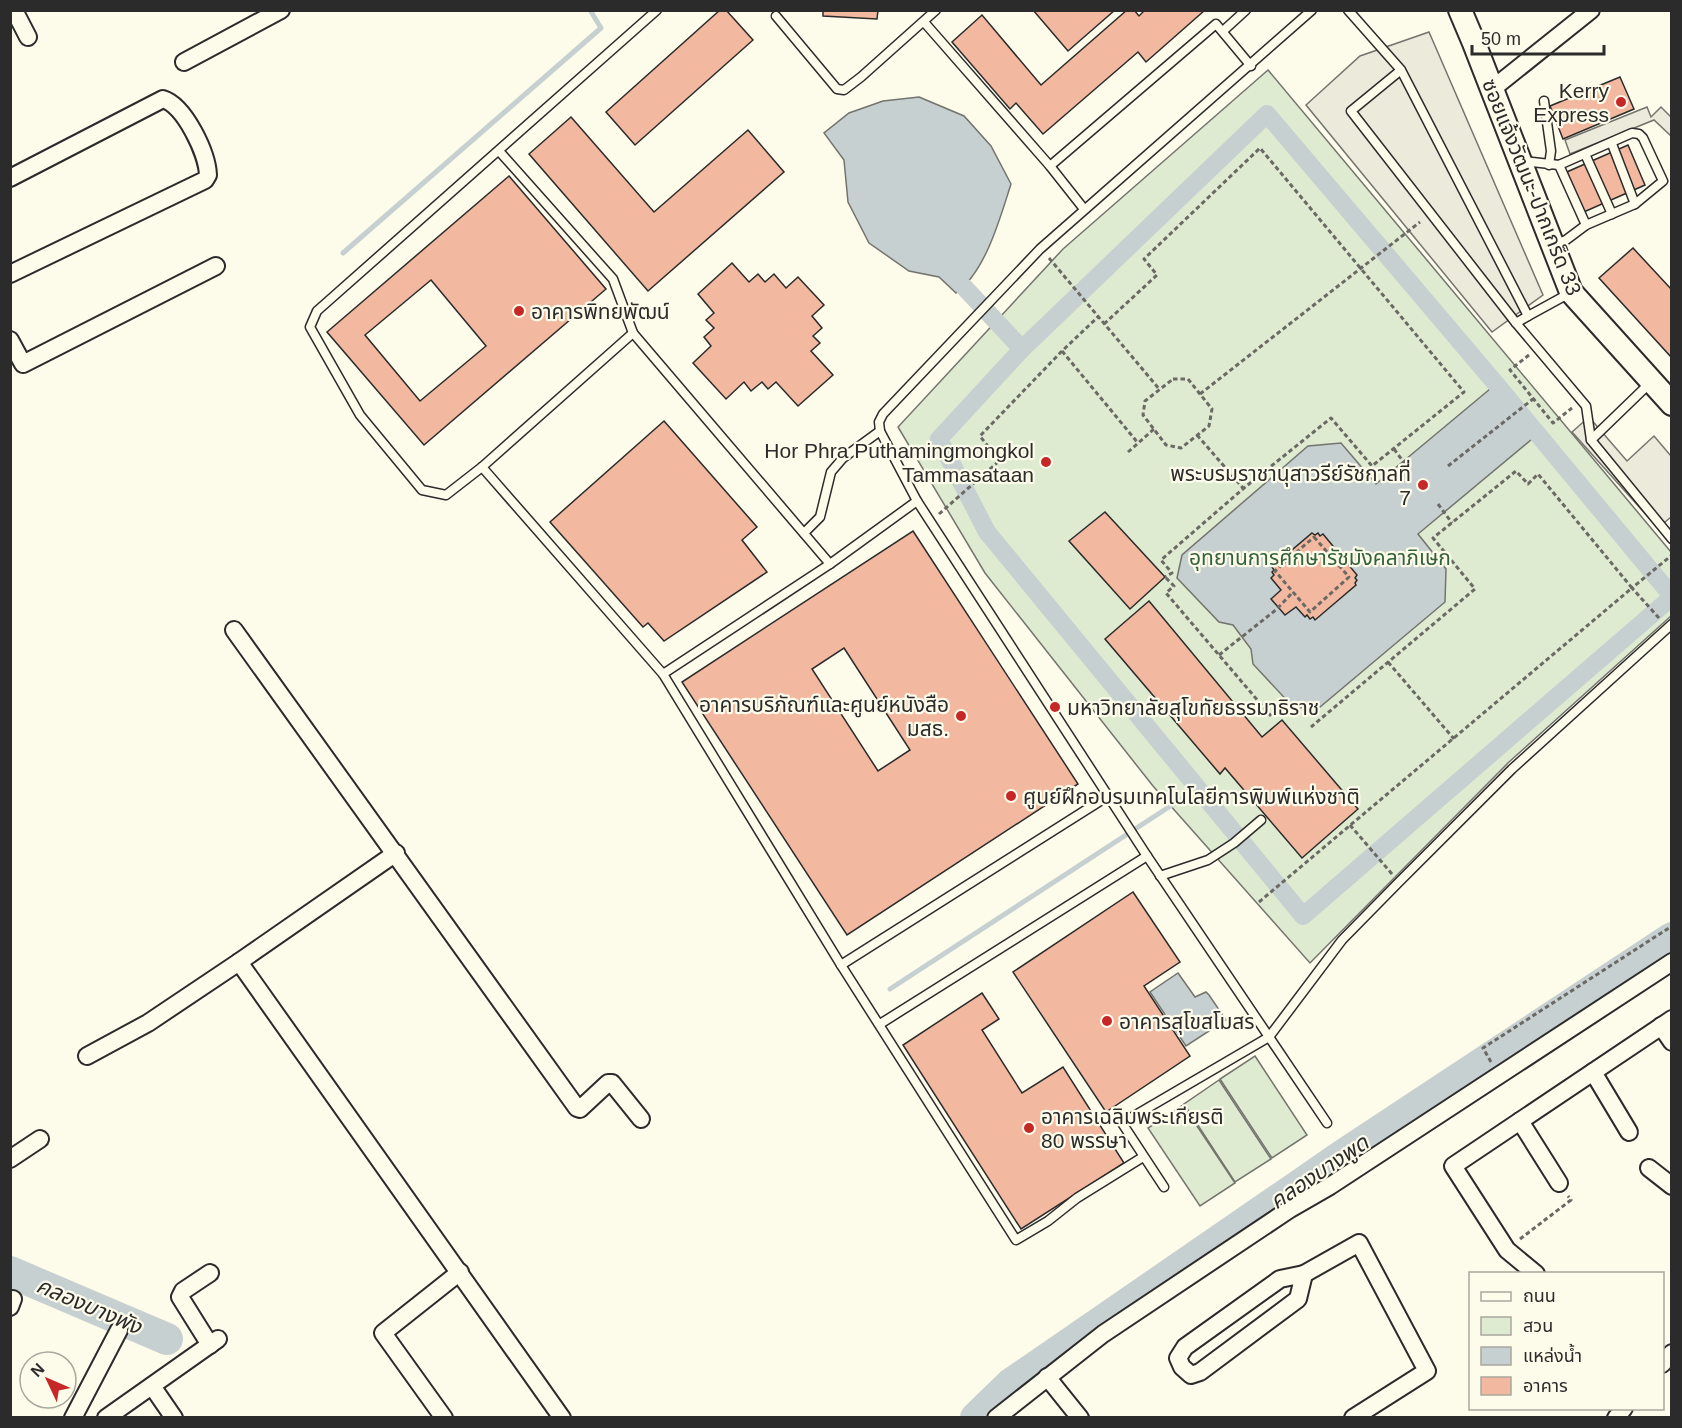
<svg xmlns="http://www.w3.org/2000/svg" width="1682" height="1428" font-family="Helvetica,'Noto Sans Thai',sans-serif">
	<rect width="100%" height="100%" fill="#fdfbea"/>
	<!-- green -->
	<g fill="#deebd1" stroke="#74746e" stroke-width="1.5">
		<polygon points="1268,70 1671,552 1671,616 1509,762 1310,963 1153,786 985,573 898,427 1063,249"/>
		<polygon points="1255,1056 1307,1135 1272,1158 1220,1079"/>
		<polygon points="1219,1080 1271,1159 1235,1182 1184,1104"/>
		<polygon points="1183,1105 1235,1183 1200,1206 1148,1128"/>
	</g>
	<!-- parking -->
	<g fill="#eceadb" stroke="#74746e" stroke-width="1.5">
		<polygon points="1429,32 1543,295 1492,332 1306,105 1360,56"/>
		<polygon points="1647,107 1651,117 1661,107 1671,117 1671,136 1654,120 1570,154 1565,140"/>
		<polygon points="1589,417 1627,461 1654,436 1671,456 1671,517 1658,528 1572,432"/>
	</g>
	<!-- water -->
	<g fill="#c7d0d0" stroke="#74746e" stroke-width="1.5">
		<path d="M919,97l45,19 27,30 20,38c-11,34 -25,87 -55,109l-17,-16 -30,-6 -40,-28 -21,-41 -4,-42 -20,-27 25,-20 34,-12z"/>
		<polygon points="1496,384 1538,434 1418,534 1446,569 1445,602 1320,707 1294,708 1253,664 1251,649 1233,625 1219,622 1177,578 1182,555 1308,446 1341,443 1376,484"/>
		<polygon points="1178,973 1195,997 1206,992 1209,995 1226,1020 1186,1046 1150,992"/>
	</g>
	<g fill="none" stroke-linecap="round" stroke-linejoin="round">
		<!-- stream -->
		<g stroke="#c7d0d0" stroke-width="5">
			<polyline points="343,253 601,28 590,10"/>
			<polyline points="890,989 1198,788"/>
		</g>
		<!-- canal -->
		<g stroke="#c7d0d0" stroke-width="18">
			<polyline points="964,287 1022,349"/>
			<polyline points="1672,596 1496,384 1267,114 1022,349 939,439 987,532 1303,916 1672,597"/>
		</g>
		<!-- river -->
		<g stroke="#c7d0d0" stroke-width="32">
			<polyline points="10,1272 167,1339"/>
			<polyline points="976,1418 1011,1384 1342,1156 1672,938"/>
		</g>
	</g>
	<!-- building -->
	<g fill="#f2b8a0" stroke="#2b2b2b" stroke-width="1.5" fill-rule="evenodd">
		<polygon points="720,10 726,10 753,40 635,145 606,112"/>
		<polygon points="823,10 878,10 877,19 823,16"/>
		<polygon points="1033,10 1115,10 1068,51"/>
		<polygon points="1127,10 1134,10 1139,16 1145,10 1205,10 1146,62 1138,52 1043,134 1016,103 1010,109 952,42 982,15 1041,85"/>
		<polygon points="1620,77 1634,109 1563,139 1550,106"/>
		<polygon points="571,117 654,212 748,130 784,172 648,291 529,154"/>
		<polygon points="1628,145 1645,185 1577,215 1560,175"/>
		<path d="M509,176l97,113 -182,156 -97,-113zM431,280l55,66 -66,55 -55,-66z"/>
		<polygon points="1633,248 1672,290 1672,358 1599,278"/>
		<polygon points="732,263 749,282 758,274 765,282 774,274 786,288 798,277 824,305 812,316 822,328 813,336 820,343 811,351 833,375 798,406 776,382 768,389 762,382 751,391 744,382 726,399 693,363 711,346 704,337 714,328 706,320 714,313 698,294"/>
		<polygon points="664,421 757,527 742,540 767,572 664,641 648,623 643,627 550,522"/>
		<polygon points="1105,512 1165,577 1130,609 1069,541"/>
		<path d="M913,531l165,253 -231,151 -165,-253zM844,648l66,102 -32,21 -66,-102z"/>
		<polygon points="1312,533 1315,535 1318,533 1320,536 1323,534 1357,575 1355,578 1357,580 1355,583 1356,585 1315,620 1313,617 1310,619 1307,615 1305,617 1296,607 1285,615 1271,599 1281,590 1271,578 1274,575 1272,572 1274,570 1272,567"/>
		<polygon points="1149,601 1262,737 1282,720 1358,809 1302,858 1225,768 1220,774 1105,639"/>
		<polygon points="1133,892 1180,962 1144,986 1190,1056 1106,1112 1013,972"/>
		<polygon points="982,993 999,1019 982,1030 1022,1093 1063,1067 1124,1163 1021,1229 903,1045"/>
	</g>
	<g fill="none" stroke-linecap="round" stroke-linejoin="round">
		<defs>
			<g id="lane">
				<polyline points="1312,10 1040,249 883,414 879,422 880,431 917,501 1147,856 1327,1123"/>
				<polyline points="1348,10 1401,70 1528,316 1516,323 1351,111 1401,70"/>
				<polyline points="776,16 837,89 844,90 861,77 936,10"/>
				<polyline points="924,22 1050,166 1084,209"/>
				<polyline points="1223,31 1246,10"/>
				<polyline points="1544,101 1551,151 1549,165"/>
				<polyline points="1612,144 1635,204"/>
				<polyline points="499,151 613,279 633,333 830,564"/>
				<polyline points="1585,154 1612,214"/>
				<polyline points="1523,161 1559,165 1632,133 1639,134 1643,138 1663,181 1635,204 1586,225 1566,240 1553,245"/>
				<polyline points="1559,165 1586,225"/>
				<polyline points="1050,166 1216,24 1251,66"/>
				<polyline points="1528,316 1570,293"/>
				<polyline points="1516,323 1586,406 1591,440 1672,539"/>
				<polyline points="633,333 482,467 446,495 422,490 360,415 310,327 317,311 657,10"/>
				<polyline points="1591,440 1651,382"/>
				<polyline points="482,467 663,674 841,965 1016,1240 1048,1221 1077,1198 1143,1157"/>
				<polyline points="804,533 820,517 831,472 843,458 880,431"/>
				<polyline points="663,674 830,564 917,501"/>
				<polyline points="1160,876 1208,860 1234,843 1261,820"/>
				<polyline points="841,965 1108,796"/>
				<polyline points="880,1024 1147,856"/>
				<polyline points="1164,1187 1122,1123 1269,1037 1342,940 1399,882 1512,769 1672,624"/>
			</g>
			<g id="street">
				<polyline points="14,10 28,37"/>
				<polyline points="184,62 281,10"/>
				<polyline points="1491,90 1591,10"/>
				<path d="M10,178l153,-79c22,7 44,54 45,76l-3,5 -195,94"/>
				<polyline points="10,340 23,364 216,266"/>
				<polyline points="234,630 577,1108 580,1109 608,1083 612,1083 641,1119"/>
				<polyline points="239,962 562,1418"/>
				<polyline points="1661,1026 1672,1042"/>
				<polyline points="87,1056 148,1023 239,962 396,853"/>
				<polyline points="1593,1072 1629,1132"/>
				<polyline points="1520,1121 1559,1183"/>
				<polyline points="10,1159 40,1139"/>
				<polyline points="1649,1168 1672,1186"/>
				<polyline points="210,1273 183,1291 180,1297 210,1345"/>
				<polygon points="1304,1274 1298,1299 1200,1372 1191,1375 1182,1367 1178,1358 1185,1347 1280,1279"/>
				<polyline points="1304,1274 1359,1243 1427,1371 1353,1418"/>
				<polyline points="1536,1274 1507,1250 1453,1166 1672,1019"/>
				<polyline points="10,1307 13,1299"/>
				<polyline points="1662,1364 1672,1353"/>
				<polyline points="1047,1377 1080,1418"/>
				<polyline points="152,1386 174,1418"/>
				<polyline points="73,1418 119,1330"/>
				<polyline points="106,1418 218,1339"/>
				<polyline points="444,1418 383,1333 460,1272"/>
				<polyline points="996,1418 1103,1334 1290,1209 1330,1186 1672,962"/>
				<polyline points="1616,1418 1624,1408"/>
			</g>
			<polyline id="secondary" points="1460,10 1474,43 1571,292 1672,404"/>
		</defs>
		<!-- lane casing -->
		<use href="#lane" stroke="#2b2b2b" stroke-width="11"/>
		<!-- street casing -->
		<use href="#street" stroke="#2b2b2b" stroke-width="20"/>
		<!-- secondary casing -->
		<use href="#secondary" stroke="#2b2b2b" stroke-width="26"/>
		<!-- path -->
		<g stroke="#6a6964" stroke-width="3" stroke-dasharray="4.5 3" stroke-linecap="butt">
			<polyline points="1049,258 1160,390"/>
			<polyline points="1104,324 1157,275 1144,259 1260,148 1464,392 1372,466 1331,418 1244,488 1161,560 1172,573 1165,577"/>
			<polyline points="1062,351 1138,443"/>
			<polyline points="1529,355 1510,370 1553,423 1572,408"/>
			<polygon points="1173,379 1188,379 1212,409 1209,426 1181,448 1166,445 1143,415 1145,401"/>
			<polyline points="1200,394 1420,222"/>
			<polyline points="1197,435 1243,488"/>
			<polyline points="1394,449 1408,468"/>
			<polyline points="1128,452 1154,429"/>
			<polyline points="1448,466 1533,399"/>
			<polyline points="1438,504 1452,523"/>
			<polyline points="939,514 999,461 980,436 1062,351 1099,316"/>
			<polygon points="1314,537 1349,577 1310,612 1275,571"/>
			<polyline points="1166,578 1174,586 1166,593 1271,716"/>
			<polyline points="1659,618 1632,588 1672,555"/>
			<polyline points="1219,655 1277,609 1293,592"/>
			<polyline points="1388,662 1454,739"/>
			<polyline points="1350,825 1392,874"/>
			<polyline points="1259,902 1632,588 1538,474 1528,484 1516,471 1433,538 1475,589 1311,727"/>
			<polyline points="1491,1062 1483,1048 1672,926"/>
			<polyline points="1520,1239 1571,1200 1568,1196"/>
		</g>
		<!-- lane -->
		<use href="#lane" stroke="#fdfbea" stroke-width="8"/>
		<!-- street -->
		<use href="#street" stroke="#fdfbea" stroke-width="16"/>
		<!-- secondary -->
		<use href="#secondary" stroke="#fdfbea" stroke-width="22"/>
	</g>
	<!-- markers -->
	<g fill="#c62828" stroke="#fdfbea" stroke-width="2">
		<circle cx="1621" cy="102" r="6"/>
		<circle cx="519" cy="311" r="6"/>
		<circle cx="1046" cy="462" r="6"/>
		<circle cx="1423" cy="485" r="6"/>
		<circle cx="1055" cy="707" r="6"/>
		<circle cx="961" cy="716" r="6"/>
		<circle cx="1011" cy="796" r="6"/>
		<circle cx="1107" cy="1021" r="6"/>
		<circle cx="1029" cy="1128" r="6"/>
	</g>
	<g text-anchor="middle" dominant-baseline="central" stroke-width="4.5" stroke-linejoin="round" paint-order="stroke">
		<!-- poi labels -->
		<g font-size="21" fill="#2b2b2b" stroke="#fdfbea" text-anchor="start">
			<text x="1609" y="90" text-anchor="end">Kerry<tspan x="1609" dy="24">Express</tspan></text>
			<text x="531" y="311">อาคารพิทยพัฒน์</text>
			<text x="1034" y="450" text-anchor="end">Hor Phra Puthamingmongkol<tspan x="1034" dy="24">Tammasataan</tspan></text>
			<text x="1411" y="473" text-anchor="end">พระบรมราชานุสาวรีย์รัชกาลที่<tspan x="1411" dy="24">7</tspan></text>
			<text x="949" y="704" text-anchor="end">อาคารบริภัณฑ์และศูนย์หนังสือ<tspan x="949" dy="24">มสธ.</tspan></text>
			<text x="1067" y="707">มหาวิทยาลัยสุโขทัยธรรมาธิราช</text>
			<text x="1023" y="796">ศูนย์ฝึกอบรมเทคโนโลยีการพิมพ์แห่งชาติ</text>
			<text x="1119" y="1021">อาคารสุโขสโมสร</text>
			<text x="1041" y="1116">อาคารเฉลิมพระเกียรติ<tspan x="1041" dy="24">80 พรรษา</tspan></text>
		</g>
		<!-- street labels -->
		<g font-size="21" fill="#2b2b2b" stroke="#fdfbea">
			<text transform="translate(1532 187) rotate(68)">ซอยแจ้งวัฒนะ-ปากเกร็ด 33</text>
		</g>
		<!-- park labels -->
		<g font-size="21" fill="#34623c" stroke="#fdfbea">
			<text x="1320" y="557">อุทยานการศึกษารัชมังคลาภิเษก</text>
		</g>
		<!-- water labels -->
		<g font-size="22" font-style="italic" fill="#2b2b2b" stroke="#fdfbea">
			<text transform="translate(1319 1172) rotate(-34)">คลองบางพูด</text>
			<text transform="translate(89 1306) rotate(23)">คลองบางพัง</text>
		</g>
	</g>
	<!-- border -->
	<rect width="1682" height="1428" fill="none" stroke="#2b2b2b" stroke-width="24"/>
	<!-- legend -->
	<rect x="1469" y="1272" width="195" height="138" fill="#fdfbea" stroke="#a9a89e" stroke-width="1.5"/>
	<rect x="1481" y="1292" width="30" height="9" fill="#fdfbea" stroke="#a9a89e" stroke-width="1.5"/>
	<text x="1523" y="1302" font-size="18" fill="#2b2b2b">ถนน</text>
	<rect x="1481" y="1317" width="30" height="18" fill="#deebd1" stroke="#a9a89e" stroke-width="1.5"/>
	<text x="1523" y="1332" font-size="18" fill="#2b2b2b">สวน</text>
	<rect x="1481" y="1347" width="30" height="18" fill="#c7d0d0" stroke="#a9a89e" stroke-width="1.5"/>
	<text x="1523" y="1362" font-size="18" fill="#2b2b2b">แหล่งน้ำ</text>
	<rect x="1481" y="1377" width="30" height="18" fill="#f2b8a0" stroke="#a9a89e" stroke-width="1.5"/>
	<text x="1523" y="1392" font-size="18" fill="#2b2b2b">อาคาร</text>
	<!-- north arrow -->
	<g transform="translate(48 1380) rotate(314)"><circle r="28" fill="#fdfbea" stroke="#a9a89e" stroke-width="1.5"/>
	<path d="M0-4.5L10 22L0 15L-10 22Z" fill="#c62828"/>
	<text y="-9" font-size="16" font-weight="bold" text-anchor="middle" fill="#2b2b2b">N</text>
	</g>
	<!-- scale -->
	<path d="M1472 45v9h132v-9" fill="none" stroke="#2b2b2b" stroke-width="3"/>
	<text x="1481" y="45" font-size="18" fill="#2b2b2b" stroke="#fdfbea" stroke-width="4.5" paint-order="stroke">50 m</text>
</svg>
